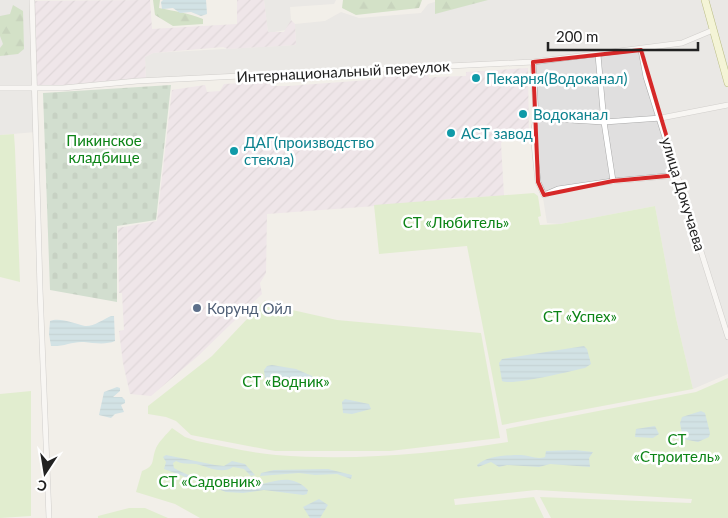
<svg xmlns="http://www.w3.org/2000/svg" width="728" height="518" font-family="Lato,sans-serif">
	<defs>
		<pattern id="industrial-furrows" width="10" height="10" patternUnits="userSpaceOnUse" patternTransform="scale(1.25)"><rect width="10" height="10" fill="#ebdbe8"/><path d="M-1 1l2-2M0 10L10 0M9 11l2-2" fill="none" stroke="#c9bcc7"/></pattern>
		<pattern id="forest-firs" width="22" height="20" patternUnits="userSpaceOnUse" patternTransform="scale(1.25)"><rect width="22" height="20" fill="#add19e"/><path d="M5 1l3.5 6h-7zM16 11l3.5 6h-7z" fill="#95b388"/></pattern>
		<pattern id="cemetery-stones" width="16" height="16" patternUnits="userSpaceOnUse" patternTransform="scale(1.25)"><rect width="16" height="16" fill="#aacbaf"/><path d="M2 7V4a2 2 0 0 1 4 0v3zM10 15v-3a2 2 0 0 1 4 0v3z" fill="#92ae96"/></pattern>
		<pattern id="water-rules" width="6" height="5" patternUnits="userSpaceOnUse" patternTransform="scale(1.25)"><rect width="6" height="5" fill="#aad3df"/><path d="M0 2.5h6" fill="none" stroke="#92b5bf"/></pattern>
	</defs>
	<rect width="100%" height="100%" fill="#f2efe9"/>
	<!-- residential -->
	<g fill="#e0dfdf">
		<polygon points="0,0 32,0 36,132 0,135"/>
		<polygon points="264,0 336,0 334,4 290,7 291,20 286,30 268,33"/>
		<polygon points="441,0 728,0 728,374 693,389 676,318 655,206 560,224 547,223 534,142 536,118 533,62 146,81 145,57 153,53 296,45 295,24 325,21 341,12 359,18 421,13 428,4"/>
	</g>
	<!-- industrial -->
	<g fill="url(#industrial-furrows)">
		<polygon points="150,0 152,29 237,24 237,0 264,0 268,32 284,32 291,20 295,24 296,45 228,49 223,47 153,53 145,57 146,81 63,88 35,87 32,1"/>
		<polygon points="528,68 529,139 503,141 501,143 504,196 454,198 429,202 267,214 266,273 260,283 262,294 198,356 151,396 130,394 123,363 119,331 124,330 122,293 119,293 118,228 157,221 172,90 205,85 207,92 220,91 224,84 262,82 276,86 288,86 382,79 383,75 428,73 429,78 435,77 466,76 466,72"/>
	</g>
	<!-- forest -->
	<g fill="url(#forest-firs)">
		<path d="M153,0h7l-1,8c15,3 30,5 44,11v5l-30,2 -18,-11z"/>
		<polygon points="343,0 422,0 419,8 356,15 342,8"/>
		<polygon points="435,0 488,0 435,14"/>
		<polygon points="13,5 23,11 24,49 18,54 0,56 0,48 3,44 0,36 0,16 10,14"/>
	</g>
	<!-- cemetery -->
	<polygon fill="url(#cemetery-stones)" points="171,85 156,220 117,226 117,302 50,290 43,93"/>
	<!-- garden -->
	<g fill="#cdebb0">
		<polygon points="14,134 15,149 20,282 0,277 0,135"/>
		<polygon points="534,193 538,196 541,216 538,217 540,225 560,224 655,206 676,318 693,389 502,425 467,246 379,254 374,205"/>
		<polygon points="265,300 270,305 337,320 481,333 500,438 390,451 275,451 191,435 176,421 166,417 148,414 148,406 212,356"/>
		<path d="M728,378v140h-177l-11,-21 151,6 1,-4 -156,-9 -82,9 1,6 79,-8 10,21h-344l-25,-14 -39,-12 6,-21c14,-5 9,-11 14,-23 3,-7 11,-14 16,-20l13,9 12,4c26,5 53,12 79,14 78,6 155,-1 232,-13l-2,-13 190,-37z"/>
		<polygon points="31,391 31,516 0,518 0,394"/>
		<polygon points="129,508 145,508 168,518 98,518 98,516"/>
	</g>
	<!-- water -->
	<g fill="url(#water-rules)">
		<polygon points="163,0 206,0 207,14 201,16 191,12 180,13 173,8 162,9 161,2"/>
		<path d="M111,316h3l1,25c-9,4 -21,2 -31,1 -11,-1 -21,5 -33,4l-2,-12 1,-13c10,-4 25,3 35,5 8,1 19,-7 26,-10z"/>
		<path d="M584,346l3,3 4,15 -6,4c-14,3 -73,18 -83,13l-3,-18 3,-4z"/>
		<polygon points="272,365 296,369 312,376 315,385 305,387 292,382 265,379 264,370 267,366"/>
		<polygon points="117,387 120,388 120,391 113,397 122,397 125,400 125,403 121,405 124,412 115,414 111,418 99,415 104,392"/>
		<polygon points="345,399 369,404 371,409 352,414 343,413 342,402"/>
		<polygon points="701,411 705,413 710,433 709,437 698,442 683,439 680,423 682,417"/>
		<polygon points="655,426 659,434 653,438 635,437 636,429"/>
		<path d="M575,450l18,2 -4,6 1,9 -40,-3 -11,3 -32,-2 -8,2 -8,-5 -13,5 -1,-2c9,-9 31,-10 44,-10 8,0 16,5 24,2l1,-6z"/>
		<path d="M166,455l49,10 9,1 8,-5 13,3 10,11 -4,1 -7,-7 -11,-2c-11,8 -27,-1 -37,-3 -8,-1 -13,1 -20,-3l-3,2 1,5c17,10 55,21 75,19 22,-3 40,-16 59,3l-1,4 -4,1 -39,-5 -21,3 -17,-1 -62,-23 2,-7 -3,-5z"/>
		<polygon points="328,469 352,475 351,479 337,474 315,475 299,473 260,476 261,473 274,470"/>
		<polygon points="319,499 328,505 320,518 310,518 303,507"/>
	</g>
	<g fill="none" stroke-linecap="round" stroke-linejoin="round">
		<defs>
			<g id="minor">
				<polyline points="32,0 40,289 49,518"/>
				<polyline points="641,50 646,77 728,337"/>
				<polyline points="598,55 604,122 613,181"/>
				<polyline points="533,62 536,118 533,134 538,182 544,195 558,189 613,181 678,175"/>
				<polyline points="0,88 63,88 137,81 533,62 682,43 713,30"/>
				<polyline points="536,118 604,122 661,118 728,105"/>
			</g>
			<polyline id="secondary" points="705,0 728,83"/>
		</defs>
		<!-- minor casing -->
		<use href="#minor" stroke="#a9a9a9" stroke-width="6"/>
		<!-- secondary casing -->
		<use href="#secondary" stroke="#707d05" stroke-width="8"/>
		<!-- minor -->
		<use href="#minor" stroke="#fff" stroke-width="5"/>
		<!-- secondary -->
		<use href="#secondary" stroke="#f7fabf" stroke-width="7"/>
	</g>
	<!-- marked area -->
	<path d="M0 0H728V518H0ZM641,50l37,125 -65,6 -69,14 -6,-13 -5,-120z" fill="#f2efe9" fill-opacity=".55" fill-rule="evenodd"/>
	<path fill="none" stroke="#d62828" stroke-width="4" stroke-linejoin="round" d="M641,50l37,125 -65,6 -69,14 -6,-13 -5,-120z"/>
	<!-- markers -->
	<g fill="#0f9aa8" stroke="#fff" stroke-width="2">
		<circle cx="476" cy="78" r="5"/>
		<circle cx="523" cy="114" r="5"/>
		<circle cx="451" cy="133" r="5"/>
		<circle cx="234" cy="151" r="5"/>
	</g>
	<circle fill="#5c6f8a" stroke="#fff" stroke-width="2" cx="197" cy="308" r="5"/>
	<g text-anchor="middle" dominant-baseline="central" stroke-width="5" stroke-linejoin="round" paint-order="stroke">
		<!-- street labels -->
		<g font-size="15" fill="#222" stroke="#fff">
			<text transform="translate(343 71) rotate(-3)">Интернациональный переулок</text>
			<text transform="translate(684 194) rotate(73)">улица Докучаева</text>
		</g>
		<!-- culture labels -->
		<g font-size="15" fill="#0d838f" stroke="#fff" text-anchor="start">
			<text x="486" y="78">Пекарня(Водоканал)</text>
			<text x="533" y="114">Водоканал</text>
			<text x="461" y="133">АСТ завод</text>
			<text x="244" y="142">ДАГ(производство<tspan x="244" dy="17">стекла)</tspan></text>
		</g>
		<!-- park labels -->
		<g font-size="15" fill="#0c8416" stroke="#fff">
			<text x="104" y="140">Пикинское<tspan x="104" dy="17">кладбище</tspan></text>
			<text x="456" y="222">СТ «Любитель»</text>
			<text x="580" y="316">СТ «Успех»</text>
			<text x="286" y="381">СТ «Водник»</text>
			<text x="677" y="439">СТ<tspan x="677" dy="17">«Строитель»</tspan></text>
			<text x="210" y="481">СТ «Садовник»</text>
		</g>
		<!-- service labels -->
		<g font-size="15" fill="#4e5e75" stroke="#fff" text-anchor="start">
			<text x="207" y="308">Корунд Ойл</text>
		</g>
	</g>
	<!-- north arrow -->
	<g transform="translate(45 473) rotate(192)" stroke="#ffffff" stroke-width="4" paint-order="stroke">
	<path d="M0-4L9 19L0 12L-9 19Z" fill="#222222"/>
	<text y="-8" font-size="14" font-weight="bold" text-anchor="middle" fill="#222222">С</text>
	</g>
	<!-- scale -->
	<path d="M548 42v8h150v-8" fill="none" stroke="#222222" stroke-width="2.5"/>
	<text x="556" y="42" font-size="15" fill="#222222" stroke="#ffffff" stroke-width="4" paint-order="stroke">200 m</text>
</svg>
